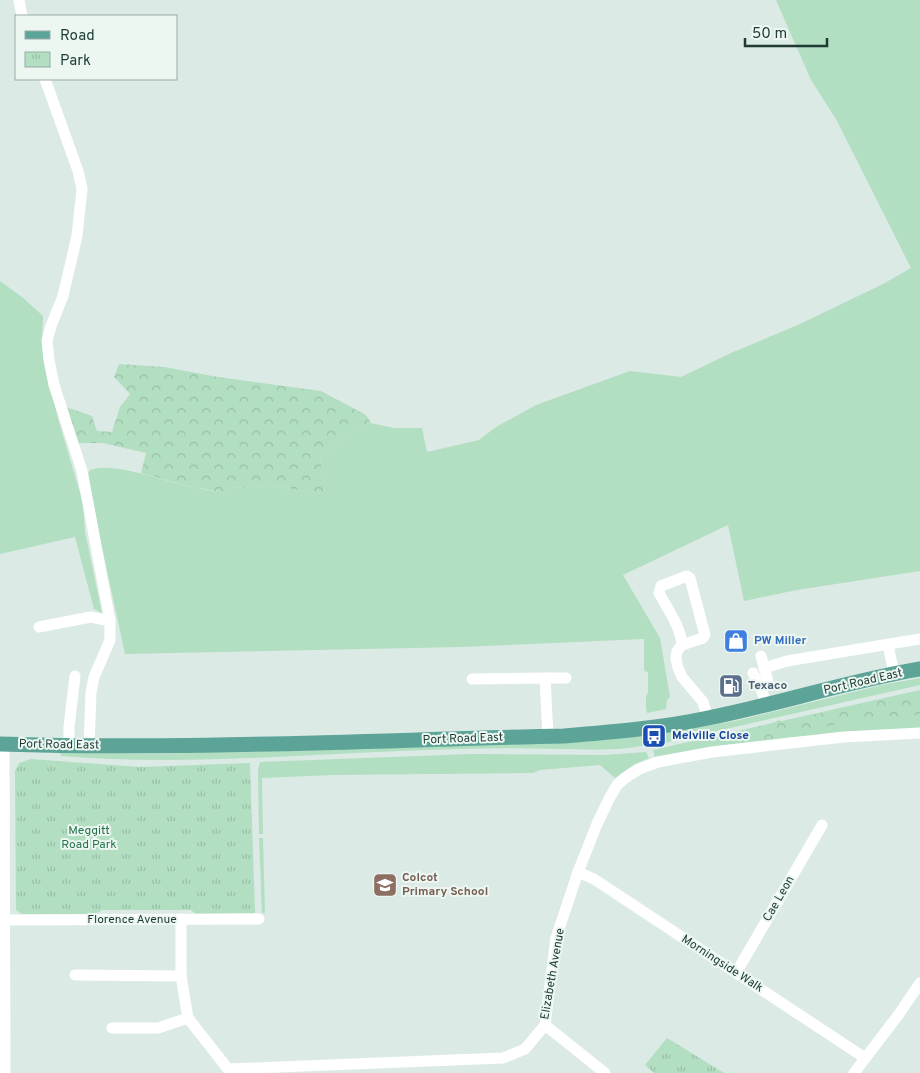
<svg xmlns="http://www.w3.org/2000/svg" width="920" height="1073" font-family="Overpass,sans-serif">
	<defs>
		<pattern id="forest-crowns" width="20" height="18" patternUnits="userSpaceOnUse" patternTransform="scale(1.25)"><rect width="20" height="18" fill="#b2dec1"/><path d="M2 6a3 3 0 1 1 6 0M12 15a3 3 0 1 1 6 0" fill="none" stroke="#99bfa6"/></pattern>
		<pattern id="park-tufts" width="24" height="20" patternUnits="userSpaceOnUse" patternTransform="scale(1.25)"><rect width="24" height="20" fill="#b2dec1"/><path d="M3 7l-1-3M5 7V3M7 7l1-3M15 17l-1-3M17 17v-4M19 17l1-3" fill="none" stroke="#99bfa6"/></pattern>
	</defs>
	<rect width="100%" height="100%" fill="#dceae5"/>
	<!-- grass -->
	<g fill="#b2dec1">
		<path d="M776,0h144v571l-123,19 -53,11 -16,-76 -105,50 37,63 10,59 -3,3 -1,9 -19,4 -1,-5v-12l2,-3v-21l-4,-1v-32l-182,8 -337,7 -22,-102 -15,-78 2,-4c22,-9 74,11 98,16 12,3 25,5 38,7l5,-5 38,-2 56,7 -5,-36 24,-21 27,-13 23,5h28l5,24 52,-12 17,-13 40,-22 94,-34 51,6 50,-24 69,-29 83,-40 28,-16 -75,-149 -25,-39z"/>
		<polygon points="0,281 22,297 43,316 42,339 44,359 59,422 83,503 85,532 102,613 94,609 75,537 0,554"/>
		<polygon points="920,678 920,685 664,743 659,739 659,737 663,736 663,733 735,721 882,685"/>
		<polygon points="920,690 920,728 793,737 718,746 655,757 653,750"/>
		<path d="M651,735l-2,9c-29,8 -61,5 -90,5 -34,-1 -68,-1 -102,0 -132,3 -265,18 -396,7l-1,-4 102,2 54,-2 376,-11z"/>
		<polygon points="646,752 649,758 633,765 615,778 600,765 540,770 533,773 333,775 262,778 263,834 259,834 258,770 260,762 471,754 604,755"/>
		<polygon points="259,838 263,838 265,913 262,913"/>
	</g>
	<!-- forest -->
	<g fill="url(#forest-crowns)">
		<polygon points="119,364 164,367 218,377 321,391 366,415 371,423 344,436 320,457 325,493 269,486 231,488 226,493 188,486 141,473 146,453 103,443 77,443 66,407 92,416 97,431 112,432 120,407 130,394 114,377"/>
		<path d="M901,694l10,3 9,-2v20l-49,3 -70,13 -30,10 -22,-2 -7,-7c12,-7 25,-5 37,-12l7,3 22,-7 74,-16z"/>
	</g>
	<!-- park -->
	<g fill="url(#park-tufts)">
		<polygon points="31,759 139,767 250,763 255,913 196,914 191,910 102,910 96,914 22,914 16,910 15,771 19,763"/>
		<polygon points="667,1038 724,1073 654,1073 645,1065"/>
	</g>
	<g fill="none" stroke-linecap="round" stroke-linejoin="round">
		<!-- minor -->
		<g stroke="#fff" stroke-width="11">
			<polyline points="19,0 22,16"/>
			<polyline points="45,79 78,171 82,189 77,236 63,296 51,326 47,341 49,360 54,385 82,471 110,621 110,640 94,677 91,693 89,746"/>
			<polyline points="39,627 91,617 110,621"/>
			<path d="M682,645c-2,-20 -14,-35 -23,-52l2,-7 26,-10 3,2 15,57 -2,3 -21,7 -5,6 -1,8 2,9 4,9 21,25 5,16"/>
			<polyline points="888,645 894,674"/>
			<polyline points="761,656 768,682"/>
			<polyline points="764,668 787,661 920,639"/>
			<polyline points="753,673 763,694 765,706"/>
			<polyline points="545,678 566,678"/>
			<polyline points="472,679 545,678 548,736"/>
			<polyline points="4,744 5,1073"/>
			<polyline points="69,745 69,727 75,676"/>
			<polyline points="578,872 594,879 865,1058"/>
			<polyline points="181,919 181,976 188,1018 228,1069"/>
			<polyline points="5,920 259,919"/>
			<polyline points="736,973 822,825"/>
			<polyline points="75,975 181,976"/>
			<polyline points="545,1025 605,1073"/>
			<polyline points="112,1028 158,1028 188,1018"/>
			<polyline points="228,1069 503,1058 525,1049 545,1025 556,938 578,872 597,824 609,799 617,785 625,778 639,769 658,762 712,752 844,737 920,733"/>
			<polyline points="854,1073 899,1014 920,983"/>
		</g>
		<!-- major -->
		<path stroke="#5ca497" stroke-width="15" d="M0,744c188,6 376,-4 564,-8 49,-4 97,-8 144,-18 71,-14 140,-37 212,-49"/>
	</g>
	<!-- icons -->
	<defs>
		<symbol id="shop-square" viewBox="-11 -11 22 22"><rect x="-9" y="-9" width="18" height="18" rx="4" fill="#3f7fe0" stroke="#ecf7f2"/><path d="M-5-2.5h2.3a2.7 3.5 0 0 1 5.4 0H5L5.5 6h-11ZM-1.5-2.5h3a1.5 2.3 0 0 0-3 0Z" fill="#fff"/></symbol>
		<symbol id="fuel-square" viewBox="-11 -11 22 22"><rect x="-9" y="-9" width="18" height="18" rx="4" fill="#5c6f8a" stroke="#ecf7f2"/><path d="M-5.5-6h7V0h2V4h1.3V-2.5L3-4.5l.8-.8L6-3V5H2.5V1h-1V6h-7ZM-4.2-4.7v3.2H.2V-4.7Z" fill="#fff"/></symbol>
		<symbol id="bus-square" viewBox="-11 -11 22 22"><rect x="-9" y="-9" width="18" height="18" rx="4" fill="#1a4fb4" stroke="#ecf7f2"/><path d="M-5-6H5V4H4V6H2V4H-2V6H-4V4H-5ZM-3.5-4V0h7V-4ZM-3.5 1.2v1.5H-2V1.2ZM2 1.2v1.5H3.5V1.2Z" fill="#fff"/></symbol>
		<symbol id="school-square" viewBox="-11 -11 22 22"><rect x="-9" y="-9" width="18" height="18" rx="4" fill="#8d6e63" stroke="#ecf7f2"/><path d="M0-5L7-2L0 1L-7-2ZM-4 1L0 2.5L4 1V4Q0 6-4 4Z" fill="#fff"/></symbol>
	</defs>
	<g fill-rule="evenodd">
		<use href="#shop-square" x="722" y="627" width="28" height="28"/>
		<use href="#fuel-square" x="717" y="672" width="28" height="28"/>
		<use href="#bus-square" x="640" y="722" width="28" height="28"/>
		<use href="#school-square" x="371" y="871" width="28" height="28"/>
	</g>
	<g text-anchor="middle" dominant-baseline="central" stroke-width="4" stroke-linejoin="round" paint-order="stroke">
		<!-- shop labels -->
		<g font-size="12" font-weight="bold" fill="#366cbe" stroke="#ecf7f2" text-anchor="start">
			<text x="754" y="641">PW Miller</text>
		</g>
		<!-- street labels -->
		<g font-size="12" fill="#1d3a34" stroke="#ecf7f2">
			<text transform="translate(863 682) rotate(-13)">Port Road East</text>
			<text transform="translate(463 739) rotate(-2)">Port Road East</text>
			<text transform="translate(59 745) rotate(1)">Port Road East</text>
			<text transform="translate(779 899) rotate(-60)">Cae Leon</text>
			<text x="132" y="920">Florence Avenue</text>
			<text transform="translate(722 964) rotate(33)">Morningside Walk</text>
			<text transform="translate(553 974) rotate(-80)">Elizabeth Avenue</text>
		</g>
		<!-- service labels -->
		<g font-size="12" font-weight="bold" fill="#4e5e75" stroke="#ecf7f2" text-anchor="start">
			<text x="748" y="686">Texaco</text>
		</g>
		<!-- transit labels -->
		<g font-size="12" font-weight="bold" fill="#164399" stroke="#ecf7f2" text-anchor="start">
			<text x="672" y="736">Melville Close</text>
		</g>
		<!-- park labels -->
		<g font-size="12" fill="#247449" stroke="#ecf7f2">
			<text x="89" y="831">Meggitt<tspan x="89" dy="14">Road Park</tspan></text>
		</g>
		<!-- education labels -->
		<g font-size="12" font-weight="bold" fill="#785e54" stroke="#ecf7f2" text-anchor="start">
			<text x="402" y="878">Colcot<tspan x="402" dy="14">Primary School</tspan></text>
		</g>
	</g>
	<!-- legend -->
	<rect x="15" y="15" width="162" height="65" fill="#ecf7f2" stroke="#99aba6"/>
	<rect x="25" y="31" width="25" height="8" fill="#5ca497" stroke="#99aba6"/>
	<text x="60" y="40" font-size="15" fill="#1d3a34">Road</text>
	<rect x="25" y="52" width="25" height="15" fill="url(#park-tufts)" stroke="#99aba6"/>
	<text x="60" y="65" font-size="15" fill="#1d3a34">Park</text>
	<!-- scale -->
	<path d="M745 38v8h82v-8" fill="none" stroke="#1d3a34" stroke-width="2.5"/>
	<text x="752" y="38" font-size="15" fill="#1d3a34" stroke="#ecf7f2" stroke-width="4" paint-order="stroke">50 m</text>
</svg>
